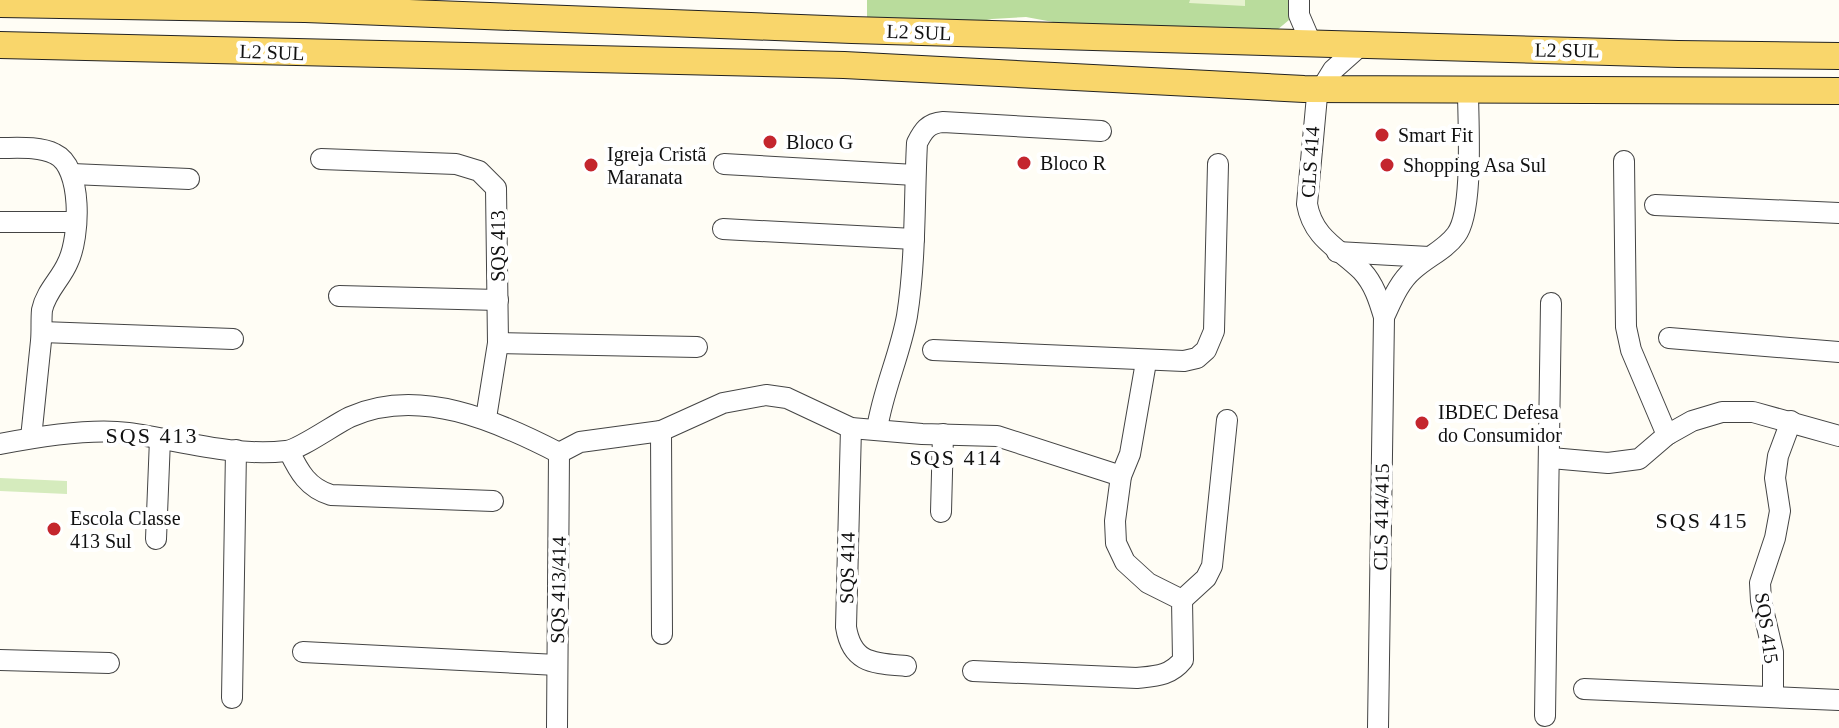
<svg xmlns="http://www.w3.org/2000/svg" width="1839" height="728" font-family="Georgia,serif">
	<rect width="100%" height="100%" fill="#fffdf5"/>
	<!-- green -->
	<polygon fill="#d5ebbd" points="0,478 67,481 67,494 0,491"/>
	<!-- forest -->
	<polygon fill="#b9dc9c" points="867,0 1289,0 1289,20 1271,35 1091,29 1026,17 992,19 960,25 867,22"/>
	<!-- pitch -->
	<polygon fill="#e6f2cf" points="1190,0 1245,0 1245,6 1189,3"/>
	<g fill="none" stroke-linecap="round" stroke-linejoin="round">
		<defs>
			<g id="minor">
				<polyline points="1299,0 1299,15 1311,43"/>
				<path d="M1360,46l-27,24 -16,26 -10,108c6,35 33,45 55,67 12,13 17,29 22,46l-6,411"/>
				<path d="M0,148c17,0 39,-2 55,6 28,13 25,83 13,108 -7,17 -22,29 -26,48 -1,10 0,21 -1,31 -3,32 -7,65 -10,97"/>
				<polyline points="321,159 456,164 479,171 496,188 498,343 486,418"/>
				<polyline points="1624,161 1626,327 1631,350 1667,435"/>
				<polyline points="724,164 915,175"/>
				<polyline points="72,174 189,179"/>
				<polyline points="1655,205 1839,213"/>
				<polyline points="0,222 76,222"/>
				<polyline points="723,229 914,239"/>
				<polyline points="1337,252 1429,257"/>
				<polyline points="339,296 498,300"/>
				<path d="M1384,317c8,-17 15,-35 29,-47 14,-13 32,-20 43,-35 18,-23 12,-113 12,-145"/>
				<polyline points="42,332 233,339"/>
				<polyline points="1669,338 1839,352"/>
				<polyline points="498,343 697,347"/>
				<polyline points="933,350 1184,361 1197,358 1206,350 1214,331 1218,164"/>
				<path d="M851,428l-5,199c6,37 28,36 60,39"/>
				<path d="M877,429c6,-39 23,-74 30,-113 9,-57 7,-115 10,-173 6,-12 11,-20 26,-21l158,9"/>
				<polyline points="661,431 662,634"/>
				<path d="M0,444c36,-7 92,-16 128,-11 51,7 105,24 158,18 13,-1 49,-27 64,-34 69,-31 147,4 209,36"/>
				<path d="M289,451c10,21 19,37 42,44l162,6"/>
				<polyline points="559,453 580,442 661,431 723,403 766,395 787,398 851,428 922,434 997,436 1121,476"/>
				<polyline points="1551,458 1608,463 1639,459 1667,435 1692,421 1722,412 1753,412 1839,436"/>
				<polyline points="941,512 943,434"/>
				<polyline points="156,539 160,439"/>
				<polyline points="1182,600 1206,578 1212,566 1227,420"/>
				<polyline points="303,652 557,665"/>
				<polyline points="0,660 109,663"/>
				<path d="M973,671l164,7c19,-2 33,-2 46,-18l-1,-60 -34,-17 -23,-21 -9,-19 -1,-22 6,-45 9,-22 16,-92"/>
				<polyline points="1584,689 1839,700"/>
				<polyline points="1773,697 1773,652 1761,601 1760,583 1775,538 1780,511 1775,478 1778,456 1791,421"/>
				<polyline points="232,698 236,450"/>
				<polyline points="1545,716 1551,303"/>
				<polyline points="557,728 559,453"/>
			</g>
			<g id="major">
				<polyline points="0,4 305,9 852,30 1678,54 1839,56"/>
				<polyline points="0,45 844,65 1304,89 1839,91"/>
			</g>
		</defs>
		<!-- minor casing -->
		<use href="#minor" stroke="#444" stroke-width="22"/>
		<!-- major casing -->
		<use href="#major" stroke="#222" stroke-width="28"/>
		<!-- minor -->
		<use href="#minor" stroke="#fff" stroke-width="20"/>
		<!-- major -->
		<use href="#major" stroke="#f9d66b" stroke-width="26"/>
	</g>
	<!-- markers -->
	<g fill="#c4262e" stroke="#fff" stroke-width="3">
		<circle cx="1382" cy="135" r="8"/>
		<circle cx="770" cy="142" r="8"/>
		<circle cx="1024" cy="163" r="8"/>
		<circle cx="591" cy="165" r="8"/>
		<circle cx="1387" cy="165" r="8"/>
		<circle cx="1422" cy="423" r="8"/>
		<circle cx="54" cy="529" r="8"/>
	</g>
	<g text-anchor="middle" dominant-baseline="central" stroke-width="8" stroke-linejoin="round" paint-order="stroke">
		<!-- street labels -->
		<g font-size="20" fill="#111" stroke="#fff">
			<text transform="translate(919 32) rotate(2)">L2 SUL</text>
			<text transform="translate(1567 50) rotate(1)">L2 SUL</text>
			<text transform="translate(272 52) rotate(2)">L2 SUL</text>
			<text transform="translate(1310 162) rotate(-86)">CLS 414</text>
			<text transform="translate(498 246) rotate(-90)">SQS 413</text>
			<text transform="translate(1381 517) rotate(-89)">CLS 414/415</text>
			<text transform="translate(847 568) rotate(-89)">SQS 414</text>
			<text transform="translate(558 590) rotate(-89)">SQS 413/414</text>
			<text transform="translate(1767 628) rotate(82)">SQS 415</text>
		</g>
		<!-- poi labels -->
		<g font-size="20" fill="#111" stroke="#fff" text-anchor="start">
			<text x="1398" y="135">Smart Fit</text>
			<text x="786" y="142">Bloco G</text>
			<text x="607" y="154">Igreja Cristã<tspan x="607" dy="23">Maranata</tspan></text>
			<text x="1040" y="163">Bloco R</text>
			<text x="1403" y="165">Shopping Asa Sul</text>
			<text x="1438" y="412">IBDEC Defesa<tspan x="1438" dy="23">do Consumidor</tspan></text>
			<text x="70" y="518">Escola Classe<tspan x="70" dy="23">413 Sul</tspan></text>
		</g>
		<!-- neighbourhood labels -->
		<g font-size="22" letter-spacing="2" fill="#111" stroke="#fff">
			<text x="152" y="435">SQS 413</text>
			<text x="956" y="457">SQS 414</text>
			<text x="1702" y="520">SQS 415</text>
		</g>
	</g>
</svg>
